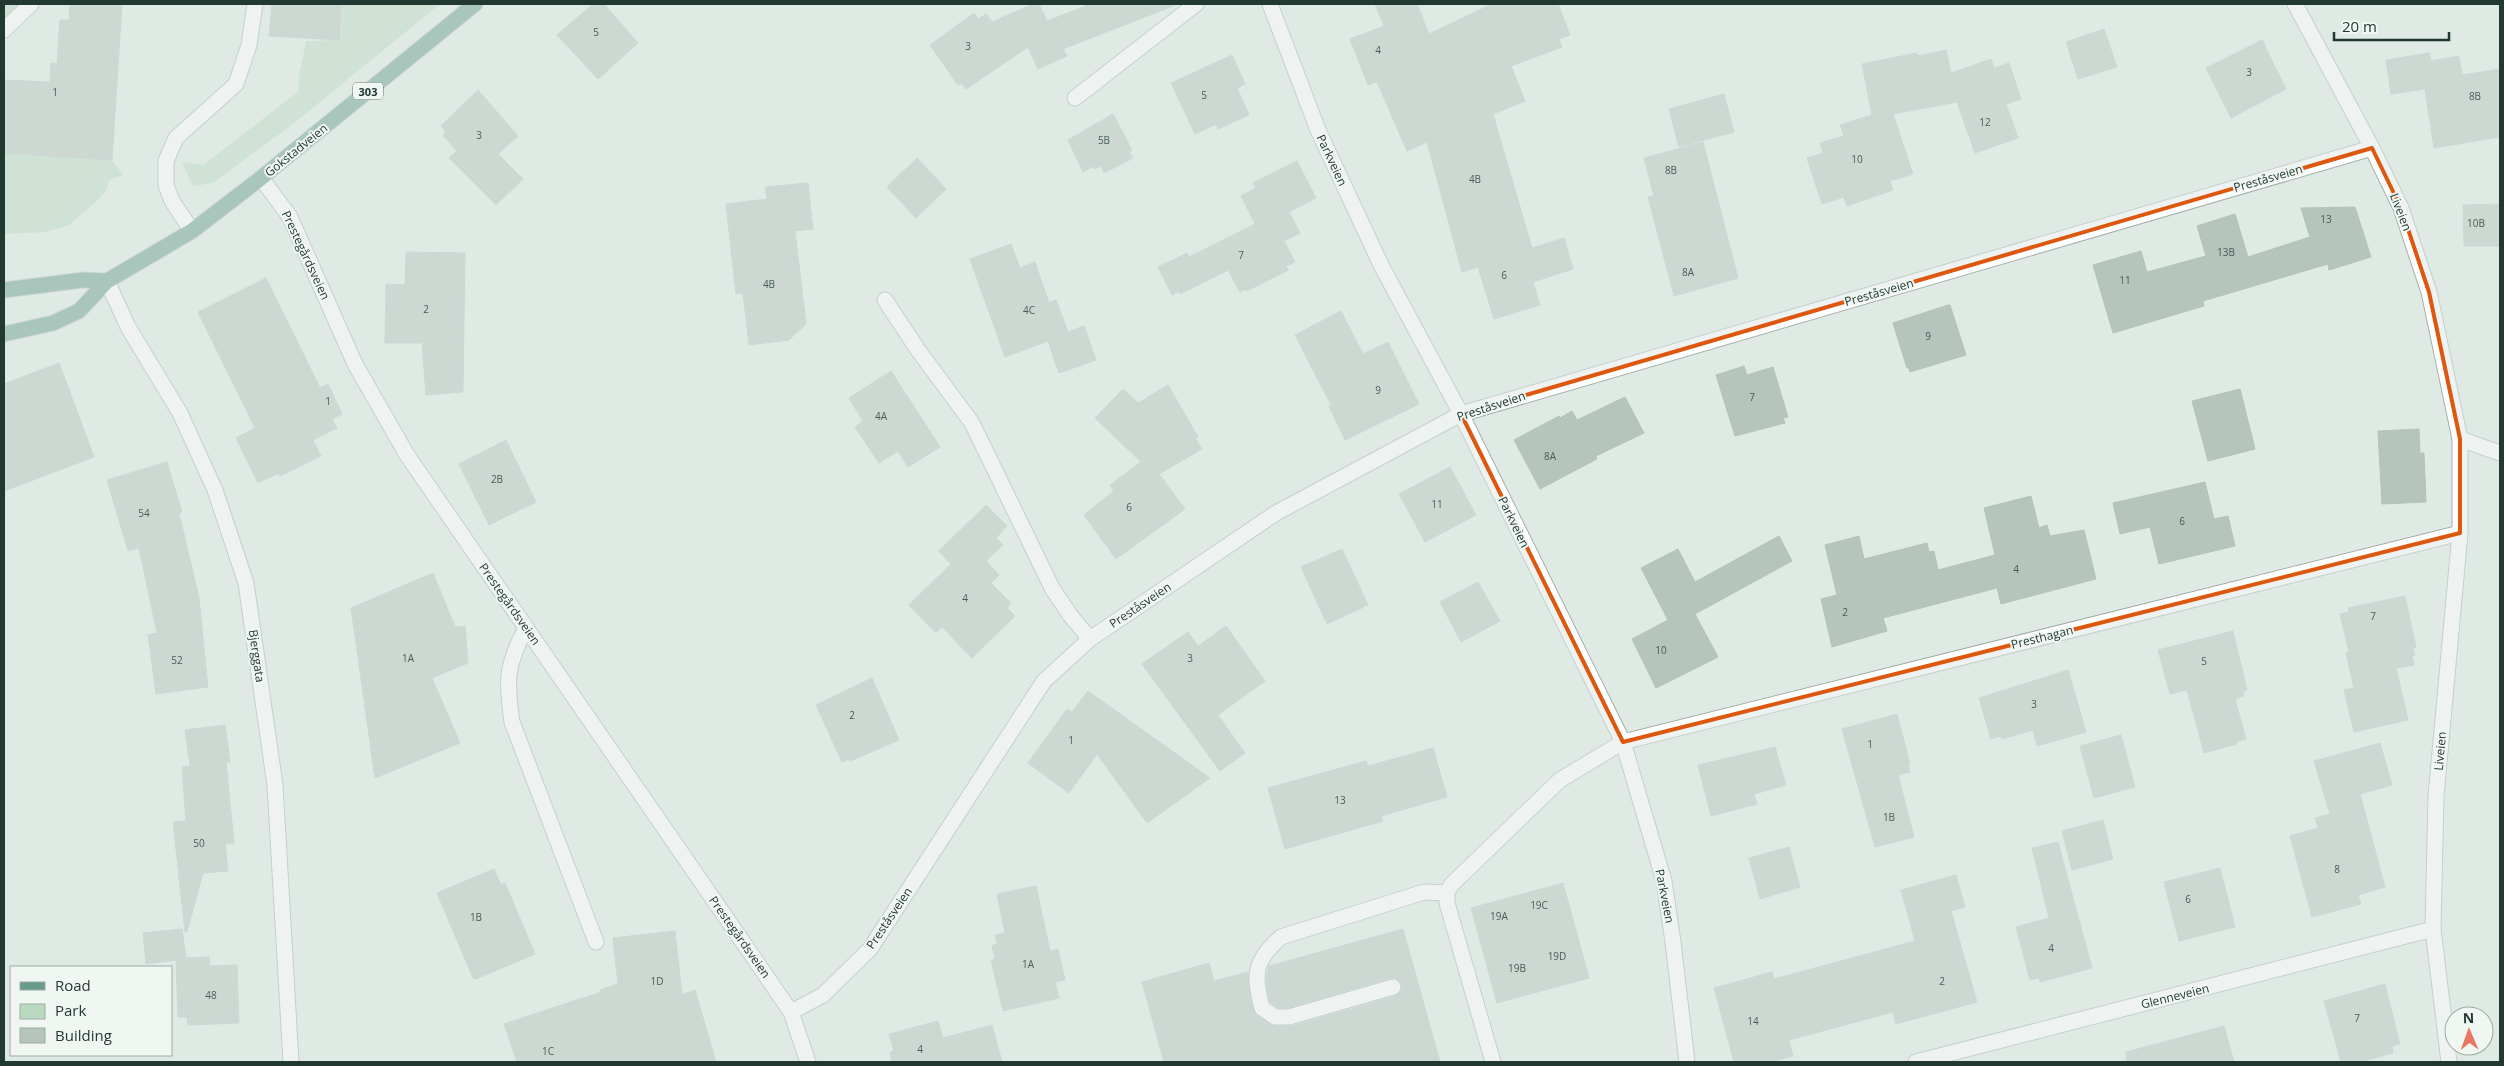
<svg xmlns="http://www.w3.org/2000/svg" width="2504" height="1066" font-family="'Open Sans',sans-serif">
	<rect width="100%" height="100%" fill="#e0eae5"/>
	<!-- green -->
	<g fill="#badac0">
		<polygon points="4,4 31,4 4,30"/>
		<polygon points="341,4 440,4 293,124 213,183 193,186 182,162 203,165 298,92 299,76 306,41 339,40"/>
		<polygon points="4,153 112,160 123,175 109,180 106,191 99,199 69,225 46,232 4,234"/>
	</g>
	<!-- building -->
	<g fill="#b5c4bd" stroke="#b3c3bb">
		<polygon points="70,4 122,4 112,160 4,153 4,80 50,82 51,63 57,64 60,20 69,20"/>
		<polygon points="272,4 341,4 339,40 269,36"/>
		<polygon points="593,4 604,4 638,43 598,79 557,35"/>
		<polygon points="1033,4 1039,4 1047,21 1091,4 1173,4 1173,6 1063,49 1067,56 1038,69 1028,47 966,89 961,83 958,85 930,45 974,13 978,19 986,14 992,22"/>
		<polygon points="1375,4 1417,4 1429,34 1492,4 1558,4 1570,35 1559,39 1562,47 1511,66 1525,101 1493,114 1532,248 1564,238 1573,269 1533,282 1540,305 1494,319 1478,267 1462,272 1427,142 1407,151 1377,82 1368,85 1350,39 1384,26"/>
		<polygon points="2104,29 2117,67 2078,79 2066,42"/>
		<polygon points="2262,40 2286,89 2231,118 2206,68"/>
		<polygon points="1946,50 1951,73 1991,59 1994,68 2009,63 2021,99 2006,104 2018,138 1975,153 1957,102 1893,114 1913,174 1890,181 1893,190 1847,206 1844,197 1822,204 1807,158 1823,153 1820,143 1844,136 1840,125 1872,115 1862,64 1917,53 1917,56"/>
		<polygon points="2429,53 2431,61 2459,56 2462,75 2500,69 2500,137 2434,148 2425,89 2391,94 2386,60"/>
		<polygon points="1232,55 1245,84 1237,88 1249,115 1218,129 1216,124 1195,134 1171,83"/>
		<polygon points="478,90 518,136 498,154 523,179 496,205 449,158 457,151 443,135 446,132 441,126"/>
		<polygon points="1724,94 1734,132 1679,147 1669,109"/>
		<polygon points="1113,114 1132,150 1129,152 1133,158 1104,173 1101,166 1095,169 1094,166 1083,172 1068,140"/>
		<polygon points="1703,142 1738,278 1674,296 1648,197 1654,196 1644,158"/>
		<polygon points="917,158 946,189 916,218 887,187"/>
		<polygon points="1297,161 1316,198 1289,212 1300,233 1284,241 1295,262 1286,266 1288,270 1247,291 1246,289 1240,292 1228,270 1180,294 1179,291 1172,295 1158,267 1187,253 1189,257 1255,224 1241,196 1256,188 1253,183"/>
		<polygon points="808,183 813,229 795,231 806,324 789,340 749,345 743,293 736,294 726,204 767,199 765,187"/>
		<polygon points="2500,204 2500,246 2464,246 2463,205"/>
		<polygon points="2355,207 2371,257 2329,270 2328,264 2203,301 2204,306 2113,333 2093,265 2141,251 2147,272 2206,256 2197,226 2235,214 2248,257 2310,237 2301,208"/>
		<polygon points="1011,244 1020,268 1035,262 1049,303 1056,300 1068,332 1084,326 1096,360 1059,373 1048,341 1005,357 970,259"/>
		<polygon points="406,252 465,253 463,392 426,395 422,343 385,343 386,284 405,285"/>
		<polygon points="266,278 320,388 328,384 342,414 332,419 337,428 313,440 321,456 280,476 279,473 258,483 236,438 255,428 198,312"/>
		<polygon points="1948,305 1950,305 1966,355 1910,372 1909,368 1907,368 1893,323"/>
		<polygon points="1341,311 1363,354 1388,342 1419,404 1345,440 1329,406 1331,405 1295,335"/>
		<polygon points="59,363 94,457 4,491 4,384"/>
		<polygon points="1744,366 1747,375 1773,367 1788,417 1783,418 1785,423 1735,436 1716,375"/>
		<polygon points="891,371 940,447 908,467 898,451 879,463 855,427 863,421 849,398"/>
		<polygon points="1168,385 1198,437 1195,438 1202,449 1159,474 1185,509 1116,559 1084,515 1114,491 1110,485 1141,462 1095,418 1123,389 1138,403"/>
		<polygon points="2240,389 2255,449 2208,461 2192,401"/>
		<polygon points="1625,397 1644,433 1596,456 1597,459 1540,489 1514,440 1559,416 1560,418 1572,411 1577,420"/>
		<polygon points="2419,429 2420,453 2424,453 2426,502 2382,504 2378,431"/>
		<polygon points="506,440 536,502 489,525 459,464"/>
		<polygon points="167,462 182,512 179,513 199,598 208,687 156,694 148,635 157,633 139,548 128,551 107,480"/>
		<polygon points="1450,467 1476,515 1425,542 1399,494"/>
		<polygon points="2205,482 2214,519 2228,516 2235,546 2159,564 2150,527 2120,534 2113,503"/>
		<polygon points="2031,496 2039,528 2047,525 2050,536 2084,530 2096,579 2001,604 1997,588 1883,618 1887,631 1832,647 1821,599 1837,595 1825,545 1859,536 1864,559 1927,543 1929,552 1934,551 1938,570 1995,555 1984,508"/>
		<polygon points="986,505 1007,526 996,538 1003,545 986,561 999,575 991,583 1011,603 1007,608 1015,616 972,658 942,627 936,633 909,605 951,564 939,551"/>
		<polygon points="1779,536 1792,561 1695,614 1718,657 1656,688 1632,639 1668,620 1641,568 1678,549 1695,582"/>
		<polygon points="1342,549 1368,605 1327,624 1301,567"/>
		<polygon points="433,573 455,627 465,626 468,663 432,678 460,743 375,778 351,608"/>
		<polygon points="1478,582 1500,621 1461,642 1440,602"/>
		<polygon points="2405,596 2416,647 2413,648 2415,655 2412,656 2414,665 2396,668 2408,720 2354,732 2344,690 2354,688 2346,653 2349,652 2340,614 2349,612 2348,608"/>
		<polygon points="1226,626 1265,681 1218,715 1245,753 1220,771 1142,664 1188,632 1198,646"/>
		<polygon points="2233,631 2247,690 2243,691 2244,696 2235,699 2246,739 2236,742 2237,744 2204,753 2187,690 2170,694 2158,650"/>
		<polygon points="2068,670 2086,732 2037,746 2033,730 2002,739 2001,736 1991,739 1979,698"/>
		<polygon points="872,678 899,740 850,761 849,759 842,762 816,705"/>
		<polygon points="1088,691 1210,778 1147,823 1097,754 1069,793 1028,763 1067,709 1072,712"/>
		<polygon points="1897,714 1910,764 1908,764 1910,772 1898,775 1914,837 1875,847 1842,729"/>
		<polygon points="225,725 230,762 226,762 234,843 225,844 228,871 203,873 187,932 185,932 173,822 186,821 182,767 190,766 185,730"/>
		<polygon points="2121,735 2135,787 2094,798 2080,746"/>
		<polygon points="2380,743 2392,785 2360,794 2385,887 2358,895 2361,904 2312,917 2290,836 2318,828 2315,818 2330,814 2314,761"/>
		<polygon points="1775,747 1786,785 1754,794 1757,804 1711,816 1698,765"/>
		<polygon points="1433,748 1447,797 1381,816 1383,821 1285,849 1268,788 1366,761 1368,766"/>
		<polygon points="2103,820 2113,859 2072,870 2062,831"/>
		<polygon points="2058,842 2092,968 2040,982 2039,978 2030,980 2016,927 2049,918 2032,848"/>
		<polygon points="1789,847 1800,887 1760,899 1749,858"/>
		<polygon points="2220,868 2235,927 2179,941 2164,882"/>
		<polygon points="494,869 501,885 505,883 535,954 476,979 473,978 437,893"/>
		<polygon points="1956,875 1965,907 1951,911 1977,1002 1896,1024 1893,1012 1789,1040 1793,1056 1770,1062 1734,1062 1714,988 1772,972 1774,979 1915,941 1901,890"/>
		<polygon points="1563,883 1589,978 1497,1003 1471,908"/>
		<polygon points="1036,886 1050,951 1058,949 1065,980 1055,982 1059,998 1003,1011 991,960 995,959 992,946 997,944 995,935 1005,933 997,894"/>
		<polygon points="182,929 186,958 209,957 210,966 237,965 239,1023 188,1025 187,1017 178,1017 176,960 146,964 143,933"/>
		<polygon points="1403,929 1440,1062 1164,1062 1142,982 1209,963 1214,981 1248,972 1250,998 1256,1015 1274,1026 1292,1026 1396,996 1402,990 1402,984 1396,978 1390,978 1288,1008 1278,1008 1270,1002 1268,994 1266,977 1269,966"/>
		<polygon points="675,931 682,995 695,990 716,1062 517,1062 504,1024 601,992 600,990 618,984 613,938"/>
		<polygon points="2385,984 2400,1044 2392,1046 2393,1053 2360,1062 2341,1062 2324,1001"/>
		<polygon points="938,1021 943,1038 992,1025 1002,1062 892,1062 890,1052 894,1051 889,1034"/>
		<polygon points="2224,1026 2234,1062 2127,1062 2126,1052"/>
	</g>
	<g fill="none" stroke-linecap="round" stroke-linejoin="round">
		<defs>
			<g id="minor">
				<polyline points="1270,4 1318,130 1382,267 1461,414 1623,742 1664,881 1673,942 1687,1062"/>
				<polyline points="2295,4 2372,148 2401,208 2429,292 2460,439 2460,533 2436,796 2433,929 2449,1062"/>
				<polyline points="4,30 31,4"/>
				<polyline points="1075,98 1196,4"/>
				<polyline points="261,178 290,217 355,364 407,455 791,1012 808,1062"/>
				<polyline points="192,231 172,201 166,185 166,161 176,138 236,84 249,45 255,4"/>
				<polyline points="107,281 128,327 180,413 215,490 246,583 275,785 291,1062"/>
				<polyline points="885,300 918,350 972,423 1052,588 1070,615 1090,639"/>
				<polyline points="2460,439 2500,453"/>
				<path d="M526,628c-20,37 -20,53 -14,94l84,220"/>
				<path d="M1393,987l-104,30h-14l-13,-9c-9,-34 -8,-47 19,-71l143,-45 23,1"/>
				<polyline points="791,1012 823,995 870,949 1044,681 1090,639 1276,513 1461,414 2372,148"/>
				<polyline points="1493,1062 1447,903 1447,893 1451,885 1560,780 1623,742 2460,533"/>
				<polyline points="1916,1062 2433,929"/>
			</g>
			<g id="major">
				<polyline points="4,290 83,280 107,281"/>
				<polyline points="4,334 53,323 79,311 107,281 192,231 261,178 475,4"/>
			</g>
		</defs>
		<!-- minor casing -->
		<use href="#minor" stroke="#a3b1ab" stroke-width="17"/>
		<!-- major casing -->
		<use href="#major" stroke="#bdc4c1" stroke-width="17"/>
		<!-- minor -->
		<use href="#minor" stroke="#fff" stroke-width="15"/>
		<!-- major -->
		<use href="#major" stroke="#679c8a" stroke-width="15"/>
	</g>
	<!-- marked area -->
	<path d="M0 0H2504V1066H0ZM2372,148l29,60 28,84 31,147v94l-837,209 -162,-328z" fill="#e0eae5" fill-opacity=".55" fill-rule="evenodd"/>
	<path fill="none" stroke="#de570e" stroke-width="4" stroke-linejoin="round" d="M2372,148l29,60 28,84 31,147v94l-837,209 -162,-328z"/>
	<g text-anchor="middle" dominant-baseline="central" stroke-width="4" stroke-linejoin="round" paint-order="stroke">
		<!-- number labels -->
		<g font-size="10" fill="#475c54">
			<text x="596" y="32">5</text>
			<text x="968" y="46">3</text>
			<text x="1378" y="50">4</text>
			<text x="2249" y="72">3</text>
			<text x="55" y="92">1</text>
			<text x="1204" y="95">5</text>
			<text x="2475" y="96">8B</text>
			<text x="1985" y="122">12</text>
			<text x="479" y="135">3</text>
			<text x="1104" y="140">5B</text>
			<text x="1857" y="159">10</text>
			<text x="1671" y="170">8B</text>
			<text x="1475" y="179">4B</text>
			<text x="2326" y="219">13</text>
			<text x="2476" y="223">10B</text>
			<text x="2226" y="252">13B</text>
			<text x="1241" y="255">7</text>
			<text x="1688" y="272">8A</text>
			<text x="1504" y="275">6</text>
			<text x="2125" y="280">11</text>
			<text x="769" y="284">4B</text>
			<text x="426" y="309">2</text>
			<text x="1029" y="310">4C</text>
			<text x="1928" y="336">9</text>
			<text x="1378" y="390">9</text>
			<text x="1752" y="397">7</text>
			<text x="328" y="401">1</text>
			<text x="881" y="416">4A</text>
			<text x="1550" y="456">8A</text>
			<text x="497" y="479">2B</text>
			<text x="1437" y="504">11</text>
			<text x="1129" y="507">6</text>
			<text x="144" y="513">54</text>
			<text x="2182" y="521">6</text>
			<text x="2016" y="569">4</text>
			<text x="965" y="598">4</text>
			<text x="1845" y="612">2</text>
			<text x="2373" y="616">7</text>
			<text x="1661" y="650">10</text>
			<text x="408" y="658">1A</text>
			<text x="1190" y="658">3</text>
			<text x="177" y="660">52</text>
			<text x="2204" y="661">5</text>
			<text x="2034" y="704">3</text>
			<text x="852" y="715">2</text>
			<text x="1071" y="740">1</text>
			<text x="1870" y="744">1</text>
			<text x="1340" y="800">13</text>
			<text x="1889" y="817">1B</text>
			<text x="199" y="843">50</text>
			<text x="2337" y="869">8</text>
			<text x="2188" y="899">6</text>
			<text x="1539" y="905">19C</text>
			<text x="1499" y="916">19A</text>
			<text x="476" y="917">1B</text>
			<text x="2051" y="948">4</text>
			<text x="1557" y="956">19D</text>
			<text x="1028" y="964">1A</text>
			<text x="1517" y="968">19B</text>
			<text x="657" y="981">1D</text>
			<text x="1942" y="981">2</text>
			<text x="211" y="995">48</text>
			<text x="2357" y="1018">7</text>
			<text x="1753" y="1021">14</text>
			<text x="920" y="1049">4</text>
			<text x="548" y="1051">1C</text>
		</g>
		<!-- shield labels -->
		<rect fill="#f0f7f3" stroke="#60726b" stroke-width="1" x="353" y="82.5" width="30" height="17" rx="4"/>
		<g font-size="11" font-weight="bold" fill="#223931">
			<text x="368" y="91">303</text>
		</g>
		<!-- street labels -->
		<g font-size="12" fill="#223931" stroke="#f0f7f3">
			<text transform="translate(296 150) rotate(-39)">Gokstadveien</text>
			<text transform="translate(1332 160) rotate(65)">Parkveien</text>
			<text transform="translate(2268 178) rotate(-16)">Preståsveien</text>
			<text transform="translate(2401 212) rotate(69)">Liveien</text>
			<text transform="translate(306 255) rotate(65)">Prestegårdsveien</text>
			<text transform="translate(1879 292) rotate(-16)">Preståsveien</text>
			<text transform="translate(1491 406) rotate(-18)">Preståsveien</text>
			<text transform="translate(1514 522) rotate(64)">Parkveien</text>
			<text transform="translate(510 604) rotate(55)">Prestegårdsveien</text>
			<text transform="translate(1140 605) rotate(-34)">Preståsveien</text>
			<text transform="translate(2042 637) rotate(-14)">Presthagan</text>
			<text transform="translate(257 656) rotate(82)">Bjerggata</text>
			<text transform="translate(2440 751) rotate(-85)">Liveien</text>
			<text transform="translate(1665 896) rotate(79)">Parkveien</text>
			<text transform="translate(889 918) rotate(-56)">Preståsveien</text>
			<text transform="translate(740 937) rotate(55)">Prestegårdsveien</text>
			<text transform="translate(2175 996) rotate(-14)">Glenneveien</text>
		</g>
	</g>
	<!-- border -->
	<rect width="2504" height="1066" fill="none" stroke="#223931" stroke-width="10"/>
	<!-- legend -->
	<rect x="10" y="966" width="162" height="90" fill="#f0f7f3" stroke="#9eaba5"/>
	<rect x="20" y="982" width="25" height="8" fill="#679c8a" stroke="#9eaba5"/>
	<text x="55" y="991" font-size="15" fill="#223931">Road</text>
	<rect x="20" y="1004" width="25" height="15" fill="#badac0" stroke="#9eaba5"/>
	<text x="55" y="1016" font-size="15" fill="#223931">Park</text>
	<rect x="20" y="1028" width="25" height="15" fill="#b5c4bd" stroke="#9eaba5"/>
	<text x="55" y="1041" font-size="15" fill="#223931">Building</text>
	<!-- north arrow -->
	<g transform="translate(2469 1031) rotate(358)"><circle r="24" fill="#f0f7f3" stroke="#9eaba5"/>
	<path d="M0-4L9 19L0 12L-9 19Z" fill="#e87660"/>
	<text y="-8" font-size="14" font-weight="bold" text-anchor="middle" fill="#223931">N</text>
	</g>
	<!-- scale -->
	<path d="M2334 32v8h115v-8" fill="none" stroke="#223931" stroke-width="2.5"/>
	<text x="2342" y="32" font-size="15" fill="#223931" stroke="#f0f7f3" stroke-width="4" paint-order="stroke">20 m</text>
</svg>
